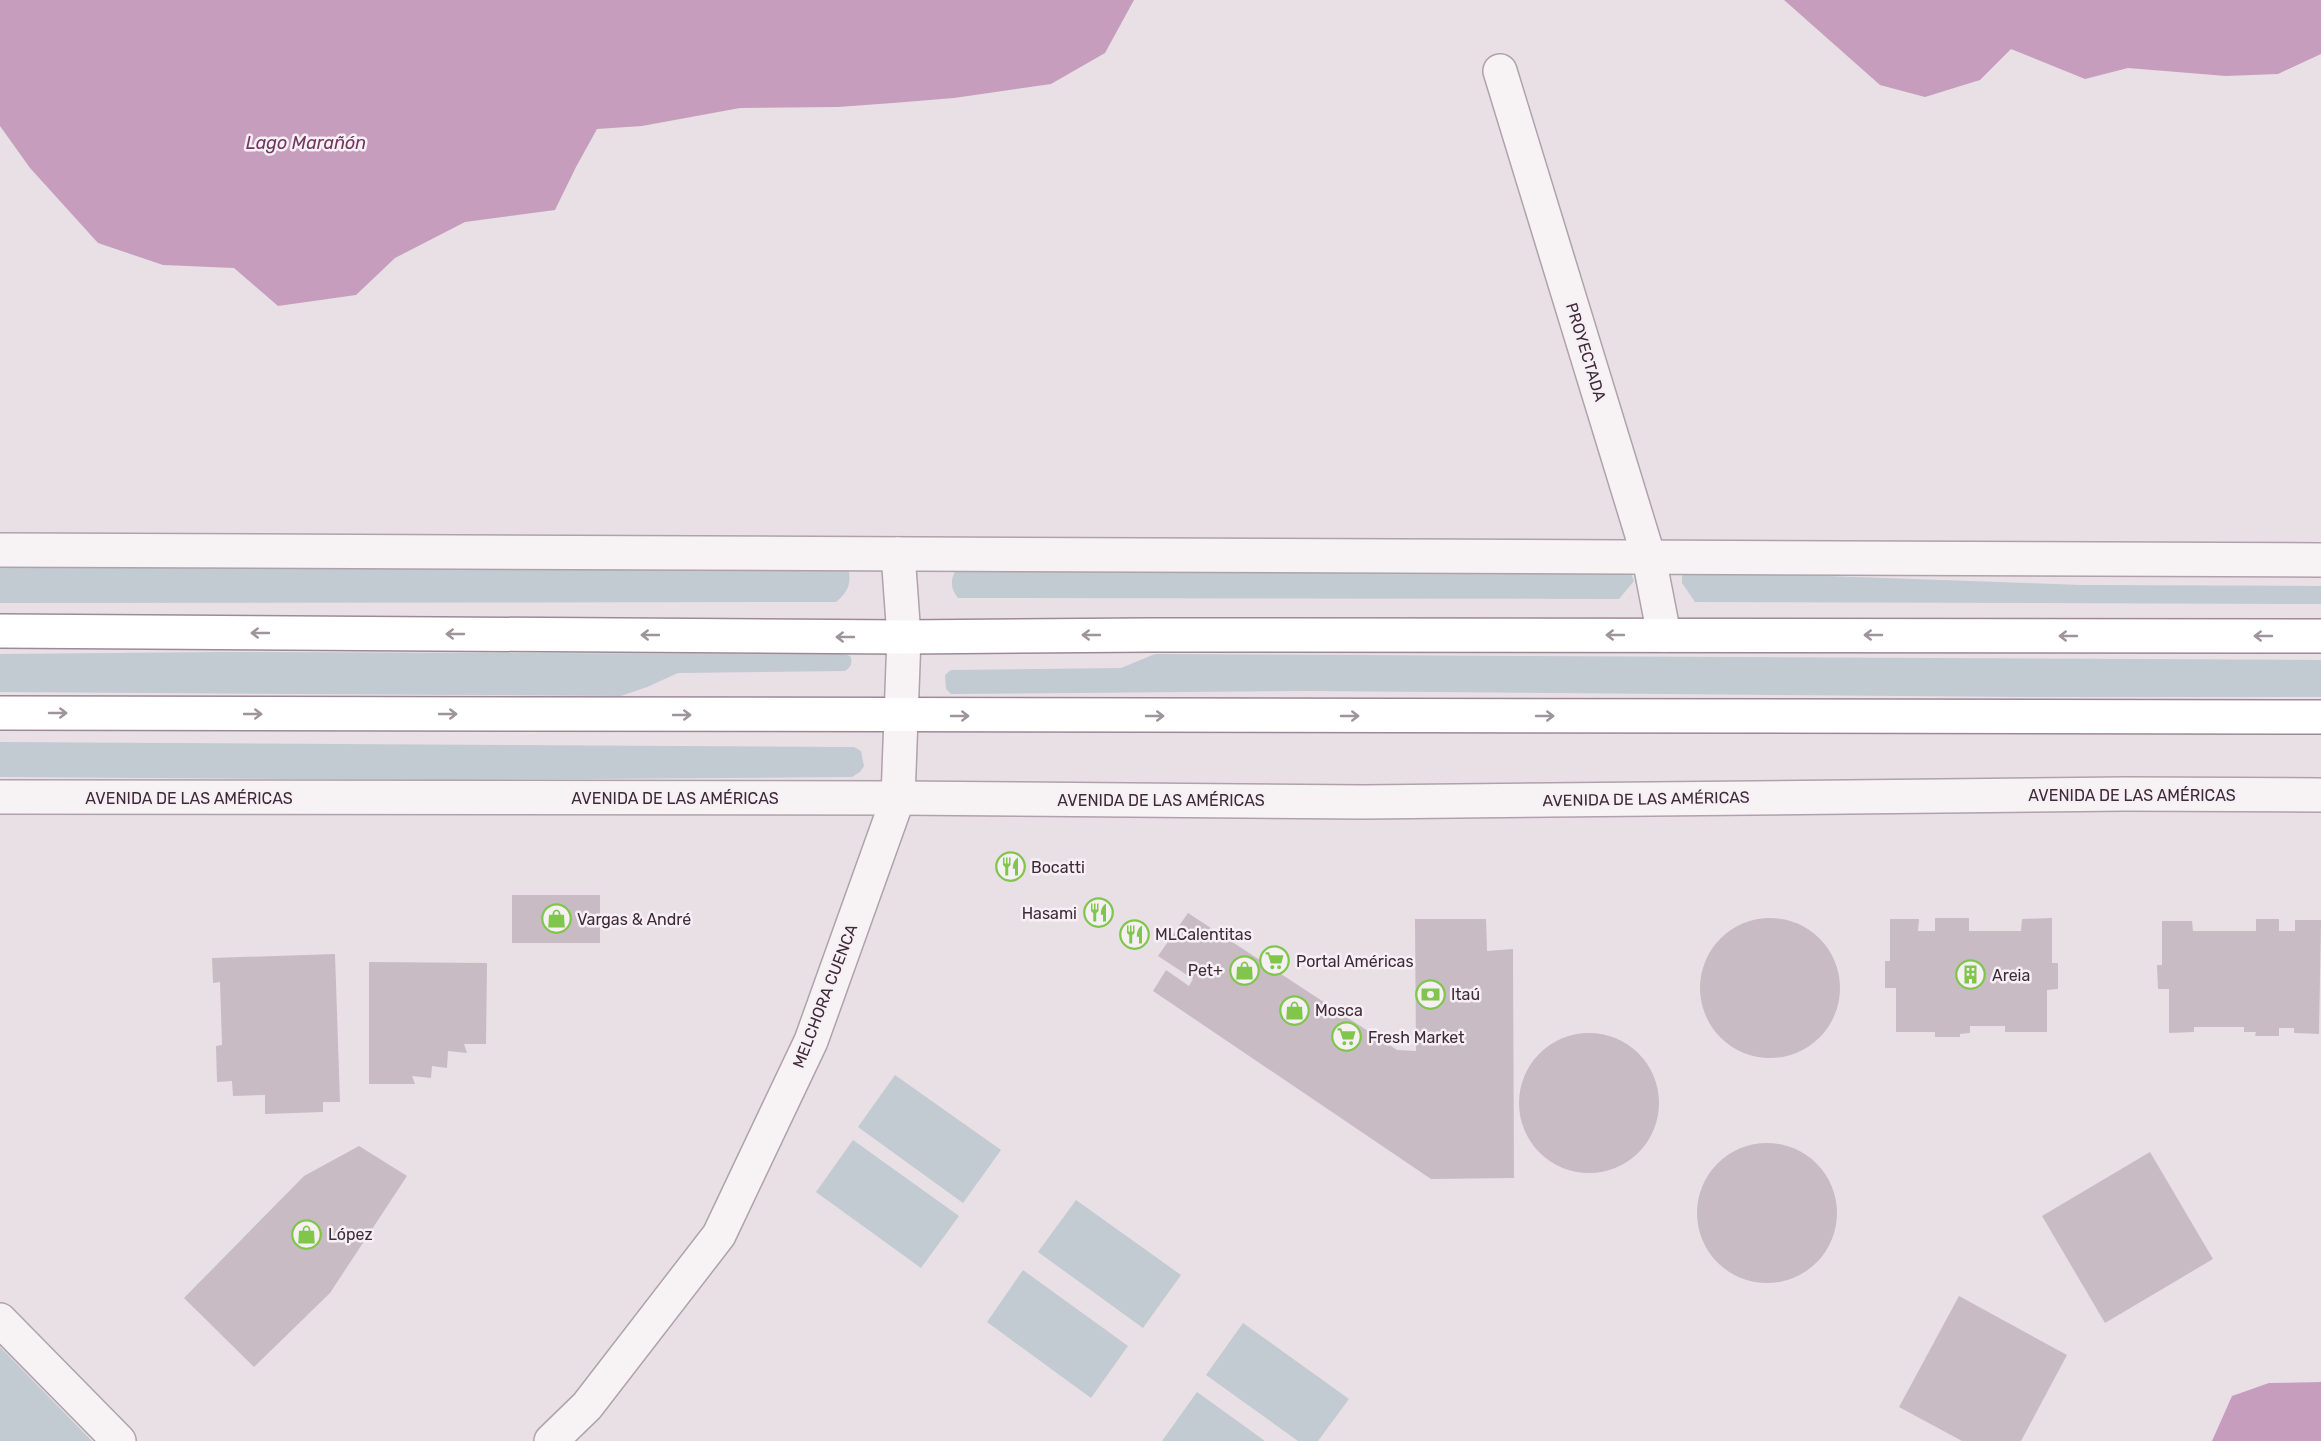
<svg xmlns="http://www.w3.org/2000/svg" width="2321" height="1441" font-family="Rubik,sans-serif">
	<rect width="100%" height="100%" fill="#e9e0e6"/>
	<!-- green -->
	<g fill="#c2cad2">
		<path d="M0,563l848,5c4,15 0,24 -12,34l-836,1z"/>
		<path d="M957,568l673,3 4,10 -15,18 -661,-1c-8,-10 -8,-19 -1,-30z"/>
		<polygon points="1682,571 2082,585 2321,586 2321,604 1695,602 1682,583"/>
		<path d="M221,652l625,2 5,3c1,7 0,10 -6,14l-167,2 -31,14 -26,9 -621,-4v-38z"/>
		<polygon points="1155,654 2321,660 2321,697 2025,697 1309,691 951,694 946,689 945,675 951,670 1121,668"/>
		<polygon points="0,742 854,747 861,751 864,766 860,772 852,777 444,780 0,777"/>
		<polygon points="895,1075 1001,1150 963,1203 858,1127"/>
		<polygon points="853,1140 959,1216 921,1268 816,1192"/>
		<polygon points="1076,1200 1181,1275 1143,1328 1038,1252"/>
		<polygon points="1023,1270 1128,1346 1091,1398 987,1322"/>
		<polygon points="1243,1323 1349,1399 1318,1441 1298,1441 1206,1375"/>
		<polygon points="0,1347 5,1352 92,1441 0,1441"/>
		<polygon points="1197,1392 1265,1441 1162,1441"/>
	</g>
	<!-- water -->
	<g fill="#c69dbd">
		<polygon points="0,0 1134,0 1105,53 1051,84 954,98 893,103 838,107 740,108 642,126 597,129 576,167 555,210 465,222 395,258 356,295 278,306 234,268 163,265 98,243 30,168 0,126"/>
		<polygon points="1784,0 2321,0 2321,54 2278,74 2226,76 2128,68 2085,79 2011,49 1980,80 1925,97 1880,85"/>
		<polygon points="2321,1382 2321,1441 2212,1441 2232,1396 2269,1383"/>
	</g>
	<!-- building -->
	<g fill="#c8bbc3">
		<rect x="512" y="895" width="88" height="48"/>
		<polygon points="1188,913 1397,1050 1416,1051 1415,919 1486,919 1487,951 1513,949 1514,1178 1431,1179 1153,991 1166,970 1189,986 1193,979 1158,956"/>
		<circle cx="1770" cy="988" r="70"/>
		<polygon points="1935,918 1969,918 1969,931 2021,931 2022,919 2052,918 2052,963 2058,963 2058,989 2047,990 2047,1032 2005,1032 2005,1026 1970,1026 1970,1033 1960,1034 1960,1037 1935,1037 1935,1032 1896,1032 1896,988 1885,988 1885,961 1890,961 1890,919 1919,919 1918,931 1935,931"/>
		<polygon points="2256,919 2279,919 2279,931 2295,931 2295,920 2321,920 2319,1034 2294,1033 2294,1028 2279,1028 2279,1036 2255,1036 2256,1032 2244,1032 2244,1027 2194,1027 2194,1032 2169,1033 2169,989 2158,989 2157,965 2162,965 2162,921 2192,921 2193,931 2256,931"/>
		<polygon points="335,954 340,1102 323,1102 323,1112 265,1114 265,1095 233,1096 232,1081 217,1082 216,1046 222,1045 220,982 213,983 212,958"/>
		<polygon points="369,962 487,963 486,1044 464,1044 467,1053 448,1051 447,1068 432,1066 431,1078 412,1076 415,1084 369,1084"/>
		<circle cx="1589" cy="1103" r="70"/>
		<circle cx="1767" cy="1213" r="70"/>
		<polygon points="359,1146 407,1176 330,1293 254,1367 184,1298 304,1176"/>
		<polygon points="2150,1152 2213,1259 2105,1323 2042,1216"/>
		<polygon points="1959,1296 2067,1355 2021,1441 1962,1441 1899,1407"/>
	</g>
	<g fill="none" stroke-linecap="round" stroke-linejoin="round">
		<defs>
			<g id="minor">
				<polyline points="1500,71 1649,558 1664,635"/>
				<polyline points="0,550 2321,560"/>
				<polyline points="0,797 898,798 1364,802 2125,794 2321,795"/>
				<polyline points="0,1320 119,1441"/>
				<polyline points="551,1441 587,1406 719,1235 811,1041 898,798 904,637 898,554"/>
			</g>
			<g id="trunk">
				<polyline points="0,631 904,637 1150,635 2321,636"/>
				<polyline points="0,713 2321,717"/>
			</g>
		</defs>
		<!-- minor casing -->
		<use href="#minor" stroke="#afa2aa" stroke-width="36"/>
		<!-- trunk casing -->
		<use href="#trunk" stroke="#9e8997" stroke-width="36"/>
		<!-- minor -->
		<use href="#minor" stroke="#f7f3f5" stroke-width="33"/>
		<!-- trunk -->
		<use href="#trunk" stroke="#fff" stroke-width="33"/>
	</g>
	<!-- one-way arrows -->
	<defs><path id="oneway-shaft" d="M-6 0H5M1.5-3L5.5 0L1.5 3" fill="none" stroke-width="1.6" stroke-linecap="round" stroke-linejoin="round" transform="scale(1.5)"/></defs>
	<g stroke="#9f949b">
		<use href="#oneway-shaft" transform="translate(260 633) rotate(-180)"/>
		<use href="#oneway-shaft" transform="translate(455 634) rotate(-180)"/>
		<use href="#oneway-shaft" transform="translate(650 635) rotate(-180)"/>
		<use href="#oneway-shaft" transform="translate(1091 635) rotate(180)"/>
		<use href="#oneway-shaft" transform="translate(1615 635) rotate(-180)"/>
		<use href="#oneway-shaft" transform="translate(1873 635) rotate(-180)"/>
		<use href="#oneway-shaft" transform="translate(2068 636) rotate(-180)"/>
		<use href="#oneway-shaft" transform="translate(2263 636) rotate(-180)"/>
		<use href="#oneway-shaft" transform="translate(845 637) rotate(-180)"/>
		<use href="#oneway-shaft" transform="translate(58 713)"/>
		<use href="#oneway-shaft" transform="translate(253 714)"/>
		<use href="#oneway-shaft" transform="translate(448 714)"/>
		<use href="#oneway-shaft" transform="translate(682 715)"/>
		<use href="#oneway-shaft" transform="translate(960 716)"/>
		<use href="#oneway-shaft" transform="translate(1155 716)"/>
		<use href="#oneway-shaft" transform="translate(1350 716)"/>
		<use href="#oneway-shaft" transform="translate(1545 716)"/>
	</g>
	<!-- icons -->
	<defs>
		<symbol id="restaurant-ring" viewBox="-11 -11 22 22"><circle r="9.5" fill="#f6f0f4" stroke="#80c64d" stroke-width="1.5"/><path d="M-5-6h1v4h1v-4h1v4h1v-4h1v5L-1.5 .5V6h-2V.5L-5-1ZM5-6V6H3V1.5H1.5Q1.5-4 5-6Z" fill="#80c64d"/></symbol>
		<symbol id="shop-ring" viewBox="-11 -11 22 22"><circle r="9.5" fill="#f6f0f4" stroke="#80c64d" stroke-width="1.5"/><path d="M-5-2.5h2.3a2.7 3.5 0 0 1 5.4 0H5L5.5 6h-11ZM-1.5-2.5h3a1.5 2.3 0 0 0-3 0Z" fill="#80c64d"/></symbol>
		<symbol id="supermarket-ring" viewBox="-11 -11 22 22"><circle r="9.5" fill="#f6f0f4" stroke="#80c64d" stroke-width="1.5"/><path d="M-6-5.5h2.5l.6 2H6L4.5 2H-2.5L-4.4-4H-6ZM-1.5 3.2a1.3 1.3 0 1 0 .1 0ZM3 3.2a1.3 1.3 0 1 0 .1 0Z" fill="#80c64d"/></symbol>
		<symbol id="building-ring" viewBox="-11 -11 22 22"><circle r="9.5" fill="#f6f0f4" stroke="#80c64d" stroke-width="1.5"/><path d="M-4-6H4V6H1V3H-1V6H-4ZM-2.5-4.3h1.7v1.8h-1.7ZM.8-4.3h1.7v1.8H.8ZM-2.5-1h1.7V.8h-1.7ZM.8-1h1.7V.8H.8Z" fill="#80c64d"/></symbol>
		<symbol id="bank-ring" viewBox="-11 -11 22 22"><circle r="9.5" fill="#f6f0f4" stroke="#80c64d" stroke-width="1.5"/><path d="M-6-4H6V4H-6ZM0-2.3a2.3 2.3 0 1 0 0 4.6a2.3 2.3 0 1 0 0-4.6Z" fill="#80c64d"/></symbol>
	</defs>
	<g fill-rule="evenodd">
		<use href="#restaurant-ring" x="994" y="850" width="33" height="33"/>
		<use href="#restaurant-ring" x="1082" y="896" width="33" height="33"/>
		<use href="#shop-ring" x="540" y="902" width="33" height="33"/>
		<use href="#restaurant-ring" x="1118" y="918" width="33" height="33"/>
		<use href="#supermarket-ring" x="1258" y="944" width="33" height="33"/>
		<use href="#shop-ring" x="1228" y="954" width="33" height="33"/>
		<use href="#building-ring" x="1954" y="958" width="33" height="33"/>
		<use href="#bank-ring" x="1414" y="978" width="33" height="33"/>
		<use href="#shop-ring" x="1278" y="994" width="33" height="33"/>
		<use href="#supermarket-ring" x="1330" y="1020" width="33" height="33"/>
		<use href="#shop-ring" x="290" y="1218" width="33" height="33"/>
	</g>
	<g text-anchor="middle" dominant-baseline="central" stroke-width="5" stroke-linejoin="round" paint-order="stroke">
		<!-- street labels -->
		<g font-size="16" fill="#3f2a37" stroke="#f6f0f4">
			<text transform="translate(1586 352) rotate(73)">PROYECTADA</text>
			<text x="2132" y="795">AVENIDA DE LAS AMÉRICAS</text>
			<text x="189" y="798">AVENIDA DE LAS AMÉRICAS</text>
			<text x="675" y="798">AVENIDA DE LAS AMÉRICAS</text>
			<text transform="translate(1646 799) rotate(-1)">AVENIDA DE LAS AMÉRICAS</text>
			<text x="1161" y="800">AVENIDA DE LAS AMÉRICAS</text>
			<text transform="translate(825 996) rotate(-69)">MELCHORA CUENCA</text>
		</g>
		<!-- poi labels -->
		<g font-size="16" fill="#3f2a37" stroke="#f6f0f4" text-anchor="start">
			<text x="1031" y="867">Bocatti</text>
			<text x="1077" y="913" text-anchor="end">Hasami</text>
			<text x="577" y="919">Vargas &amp; André</text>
			<text x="1155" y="934">MLCalentitas</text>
			<text x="1296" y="961">Portal Américas</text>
			<text x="1223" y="970" text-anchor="end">Pet+</text>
			<text x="1992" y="975">Areia</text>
			<text x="1451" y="994">Itaú</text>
			<text x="1315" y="1010">Mosca</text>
			<text x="1368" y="1037">Fresh Market</text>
			<text x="328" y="1234">López</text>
		</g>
		<!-- water labels -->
		<g font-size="18" font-style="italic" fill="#713660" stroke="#f6f0f4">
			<text x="306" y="143">Lago Marañón</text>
		</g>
	</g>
</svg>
